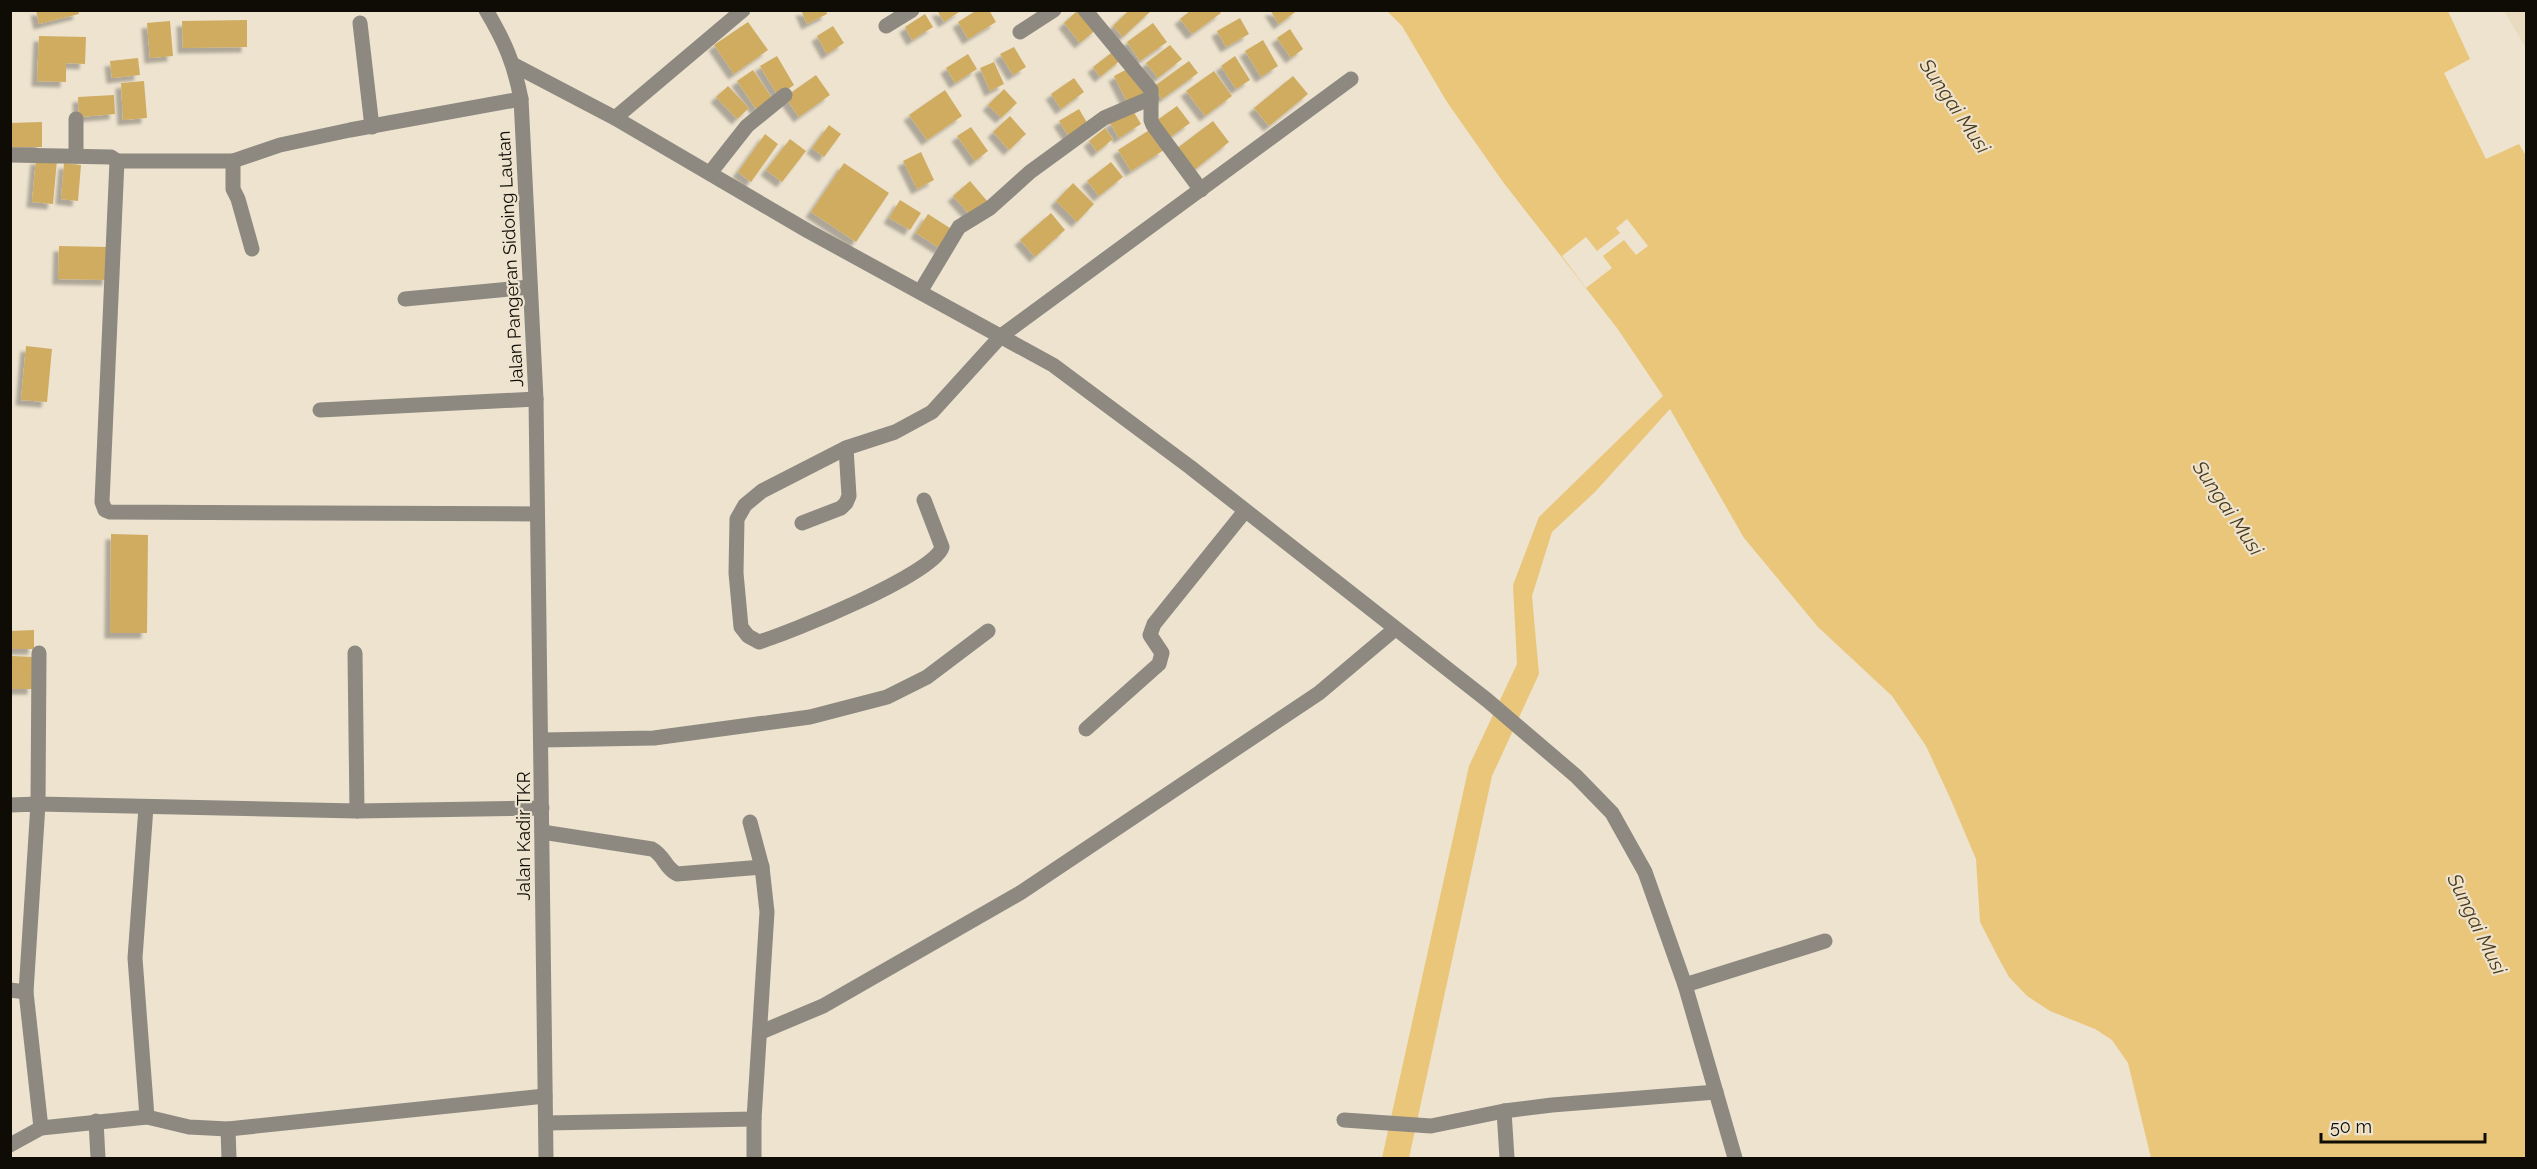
<svg xmlns="http://www.w3.org/2000/svg" width="2537" height="1169" font-family="Raleway,sans-serif">
	<defs>
		<filter id="shadow"><feDropShadow dx="-5.5" dy="5.5" stdDeviation="1.5" flood-color="#0004"/></filter>
	</defs>
	<rect width="100%" height="100%" fill="#ede3cf"/>
	<!-- built -->
	<polygon fill="#e8dbbf" points="2504,11 2526,11 2526,48"/>
	<!-- water -->
	<polygon fill="#eac67a" points="1387,11 2448,11 2470,59 2444,73 2486,159 2519,144 2526,156 2526,1158 2151,1158 2128,1063 2112,1040 2095,1029 2050,1011 2027,996 2009,977 1999,959 1980,922 1976,859 1951,800 1926,746 1892,696 1818,627 1744,538 1670,409 1595,492 1552,532 1532,596 1539,674 1492,776 1409,1158 1382,1158 1469,766 1517,664 1513,585 1539,517 1663,396 1617,328 1503,182 1447,102 1402,26"/>
	<!-- pier -->
	<polygon fill="#ede3cf" points="1627,219 1648,246 1636,255 1624,240 1603,256 1612,268 1586,288 1562,256 1586,237 1597,251 1620,233 1616,228"/>
	<!-- building -->
	<g fill="#cfac61" filter="url(#shadow)">
		<polygon points="36,10 78,10 79,14 39,24"/>
		<polygon points="801,10 826,10 827,14 807,24"/>
		<polygon points="937,10 962,10 944,22"/>
		<polygon points="977,10 989,10 996,22 968,39 958,22"/>
		<polygon points="1078,10 1097,29 1080,43 1064,23"/>
		<polygon points="1129,10 1152,10 1123,37 1113,26"/>
		<polygon points="1191,10 1219,10 1221,13 1192,34 1180,19"/>
		<polygon points="1270,10 1298,10 1279,24"/>
		<polygon points="925,14 933,27 912,40 905,27"/>
		<polygon points="1240,18 1249,34 1226,47 1217,31"/>
		<polygon points="247,20 247,47 183,48 182,21"/>
		<polygon points="170,21 173,56 150,58 147,23"/>
		<polygon points="748,22 768,50 734,74 714,45"/>
		<polygon points="1153,23 1167,42 1140,61 1127,42"/>
		<polygon points="833,26 844,43 827,54 817,36"/>
		<polygon points="1290,29 1303,49 1291,58 1277,38"/>
		<polygon points="39,36 86,37 85,64 66,63 66,82 37,81"/>
		<polygon points="1263,40 1278,66 1261,77 1245,51"/>
		<polygon points="1170,45 1182,59 1158,78 1146,63"/>
		<polygon points="1014,47 1026,67 1013,75 1000,54"/>
		<polygon points="1115,50 1122,59 1100,77 1093,67"/>
		<polygon points="968,54 977,69 955,83 946,68"/>
		<polygon points="777,56 794,85 778,96 760,66"/>
		<polygon points="1235,56 1250,80 1236,89 1221,66"/>
		<polygon points="138,58 140,75 112,78 110,61"/>
		<polygon points="1189,61 1198,73 1162,99 1153,87"/>
		<polygon points="994,62 1004,84 990,91 980,68"/>
		<polygon points="1131,67 1145,95 1128,104 1114,76"/>
		<polygon points="753,70 772,98 756,109 737,81"/>
		<polygon points="1214,71 1232,96 1205,116 1186,91"/>
		<polygon points="816,75 830,95 799,117 785,97"/>
		<polygon points="1293,76 1308,94 1269,126 1254,108"/>
		<polygon points="1074,78 1084,92 1061,109 1051,94"/>
		<polygon points="144,81 147,118 123,120 121,83"/>
		<polygon points="728,86 749,108 737,119 716,97"/>
		<polygon points="1004,89 1017,103 1001,118 988,105"/>
		<polygon points="945,90 962,116 927,140 909,115"/>
		<polygon points="114,95 115,114 79,117 78,97"/>
		<polygon points="1177,106 1190,123 1169,138 1156,121"/>
		<polygon points="1079,109 1089,126 1070,138 1059,121"/>
		<polygon points="1132,109 1141,124 1119,138 1110,123"/>
		<polygon points="1010,116 1026,134 1009,150 993,132"/>
		<polygon points="1213,121 1229,142 1193,171 1176,149"/>
		<polygon points="42,122 42,147 10,147 10,123"/>
		<polygon points="829,125 841,134 824,157 812,148"/>
		<polygon points="971,127 988,151 975,161 957,136"/>
		<polygon points="1105,128 1113,139 1097,152 1089,141"/>
		<polygon points="1151,129 1164,150 1131,171 1118,150"/>
		<polygon points="765,134 778,144 751,182 738,172"/>
		<polygon points="790,139 806,151 782,182 766,170"/>
		<polygon points="921,152 934,180 917,189 903,161"/>
		<polygon points="36,159 57,160 53,204 32,202"/>
		<polygon points="1111,162 1123,177 1099,196 1087,181"/>
		<polygon points="64,163 81,165 78,201 61,199"/>
		<polygon points="844,163 889,193 856,242 811,212"/>
		<polygon points="970,181 988,202 972,217 953,196"/>
		<polygon points="1073,183 1094,204 1077,222 1056,201"/>
		<polygon points="900,200 921,213 910,230 889,218"/>
		<polygon points="1051,213 1065,230 1035,257 1020,240"/>
		<polygon points="928,214 953,230 941,249 916,233"/>
		<polygon points="59,246 109,247 108,280 58,279"/>
		<polygon points="26,346 52,349 47,402 21,400"/>
		<polygon points="111,534 148,535 147,633 110,633"/>
		<polygon points="34,630 34,649 10,649 10,631"/>
		<polygon points="12,656 34,657 33,689 11,689"/>
	</g>
	<g fill="none" stroke-linecap="round" stroke-linejoin="round">
		<!-- minor -->
		<g stroke="#8d8980" stroke-width="15">
			<polyline points="1085,10 1151,90 1151,120 1153,125 1201,190"/>
			<polyline points="360,23 372,127"/>
			<polyline points="886,26 912,10"/>
			<polyline points="1020,32 1054,10"/>
			<polyline points="514,65 615,118 808,231 1053,365 1190,467 1487,700 1576,776 1612,813 1645,872 1685,985 1735,1158"/>
			<polyline points="615,118 743,10"/>
			<polyline points="76,119 76,156"/>
			<polyline points="10,155 111,157 117,161 102,502 105,510 110,512 537,514"/>
			<polyline points="117,161 233,161 280,145 350,130 521,99"/>
			<polyline points="233,161 233,189 238,199 252,249"/>
			<polyline points="710,173 747,126 785,95"/>
			<polyline points="920,292 959,227 990,208 1030,172 1104,118 1151,98"/>
			<polyline points="405,299 530,287"/>
			<polyline points="320,410 536,399"/>
			<path d="M924,500l18,47c-7,27 -153,86 -183,95l-11,-6 -7,-9 -5,-54 1,-54 8,-14 17,-14 84,-43 49,-16 37,-20 69,-76 350,-257"/>
			<polyline points="802,523 841,508 846,503 849,496 846,448"/>
			<polyline points="39,653 38,804 357,811 542,808"/>
			<polyline points="355,653 357,811"/>
			<polyline points="1086,729 1159,664 1162,653 1150,635 1154,624 1245,511"/>
			<polyline points="542,740 654,738 810,717 887,697 927,677 988,631"/>
			<polyline points="10,805 38,804 26,992 41,1128"/>
			<polyline points="146,807 135,958 147,1117"/>
			<polyline points="750,822 762,867 767,912 754,1119 754,1158"/>
			<path d="M542,832l110,17c13,7 12,18 25,25l85,-7"/>
			<polyline points="1685,985 1825,941"/>
			<polyline points="10,990 26,992"/>
			<polyline points="761,1032 823,1006 1020,893 1319,693 1395,629"/>
			<polyline points="1504,1111 1507,1158"/>
			<polyline points="1344,1120 1431,1126 1504,1111 1552,1105 1716,1092"/>
			<polyline points="96,1121 98,1158"/>
			<polyline points="546,1123 754,1119"/>
			<polyline points="228,1129 229,1158"/>
			<polyline points="10,1145 41,1128 147,1117 189,1127 228,1129 545,1096"/>
		</g>
		<!-- tertiary -->
		<path stroke="#8d8980" stroke-width="15" d="M486,10c19,32 28,53 35,89l15,300 10,759"/>
	</g>
	<g text-anchor="middle" dominant-baseline="central" stroke-width="4.5" stroke-linejoin="round" paint-order="stroke">
		<!-- street labels -->
		<g font-size="18" fill="#0f0b05" stroke="#ede3cf">
			<text transform="translate(510 259) rotate(-93)">Jalan Pangeran Sidoing Lautan</text>
			<text transform="translate(523 836) rotate(-90)">Jalan Kadir TKR</text>
		</g>
		<!-- water labels -->
		<g font-size="20" font-style="italic" fill="#4b3b1a" stroke="#ede3cf">
			<text transform="translate(1955 106) rotate(56)">Sungai Musi</text>
			<text transform="translate(2228 508) rotate(56)">Sungai Musi</text>
			<text transform="translate(2477 924) rotate(64)">Sungai Musi</text>
		</g>
	</g>
	<!-- border -->
	<rect width="2537" height="1169" fill="none" stroke="#0f0b05" stroke-width="24"/>
	<!-- scale -->
	<path d="M2321 1133v9h164v-9" fill="none" stroke="#0f0b05" stroke-width="3"/>
	<text x="2330" y="1133" font-size="18" fill="#0f0b05" stroke="#ede3cf" stroke-width="4.5" paint-order="stroke">50 m</text>
</svg>
